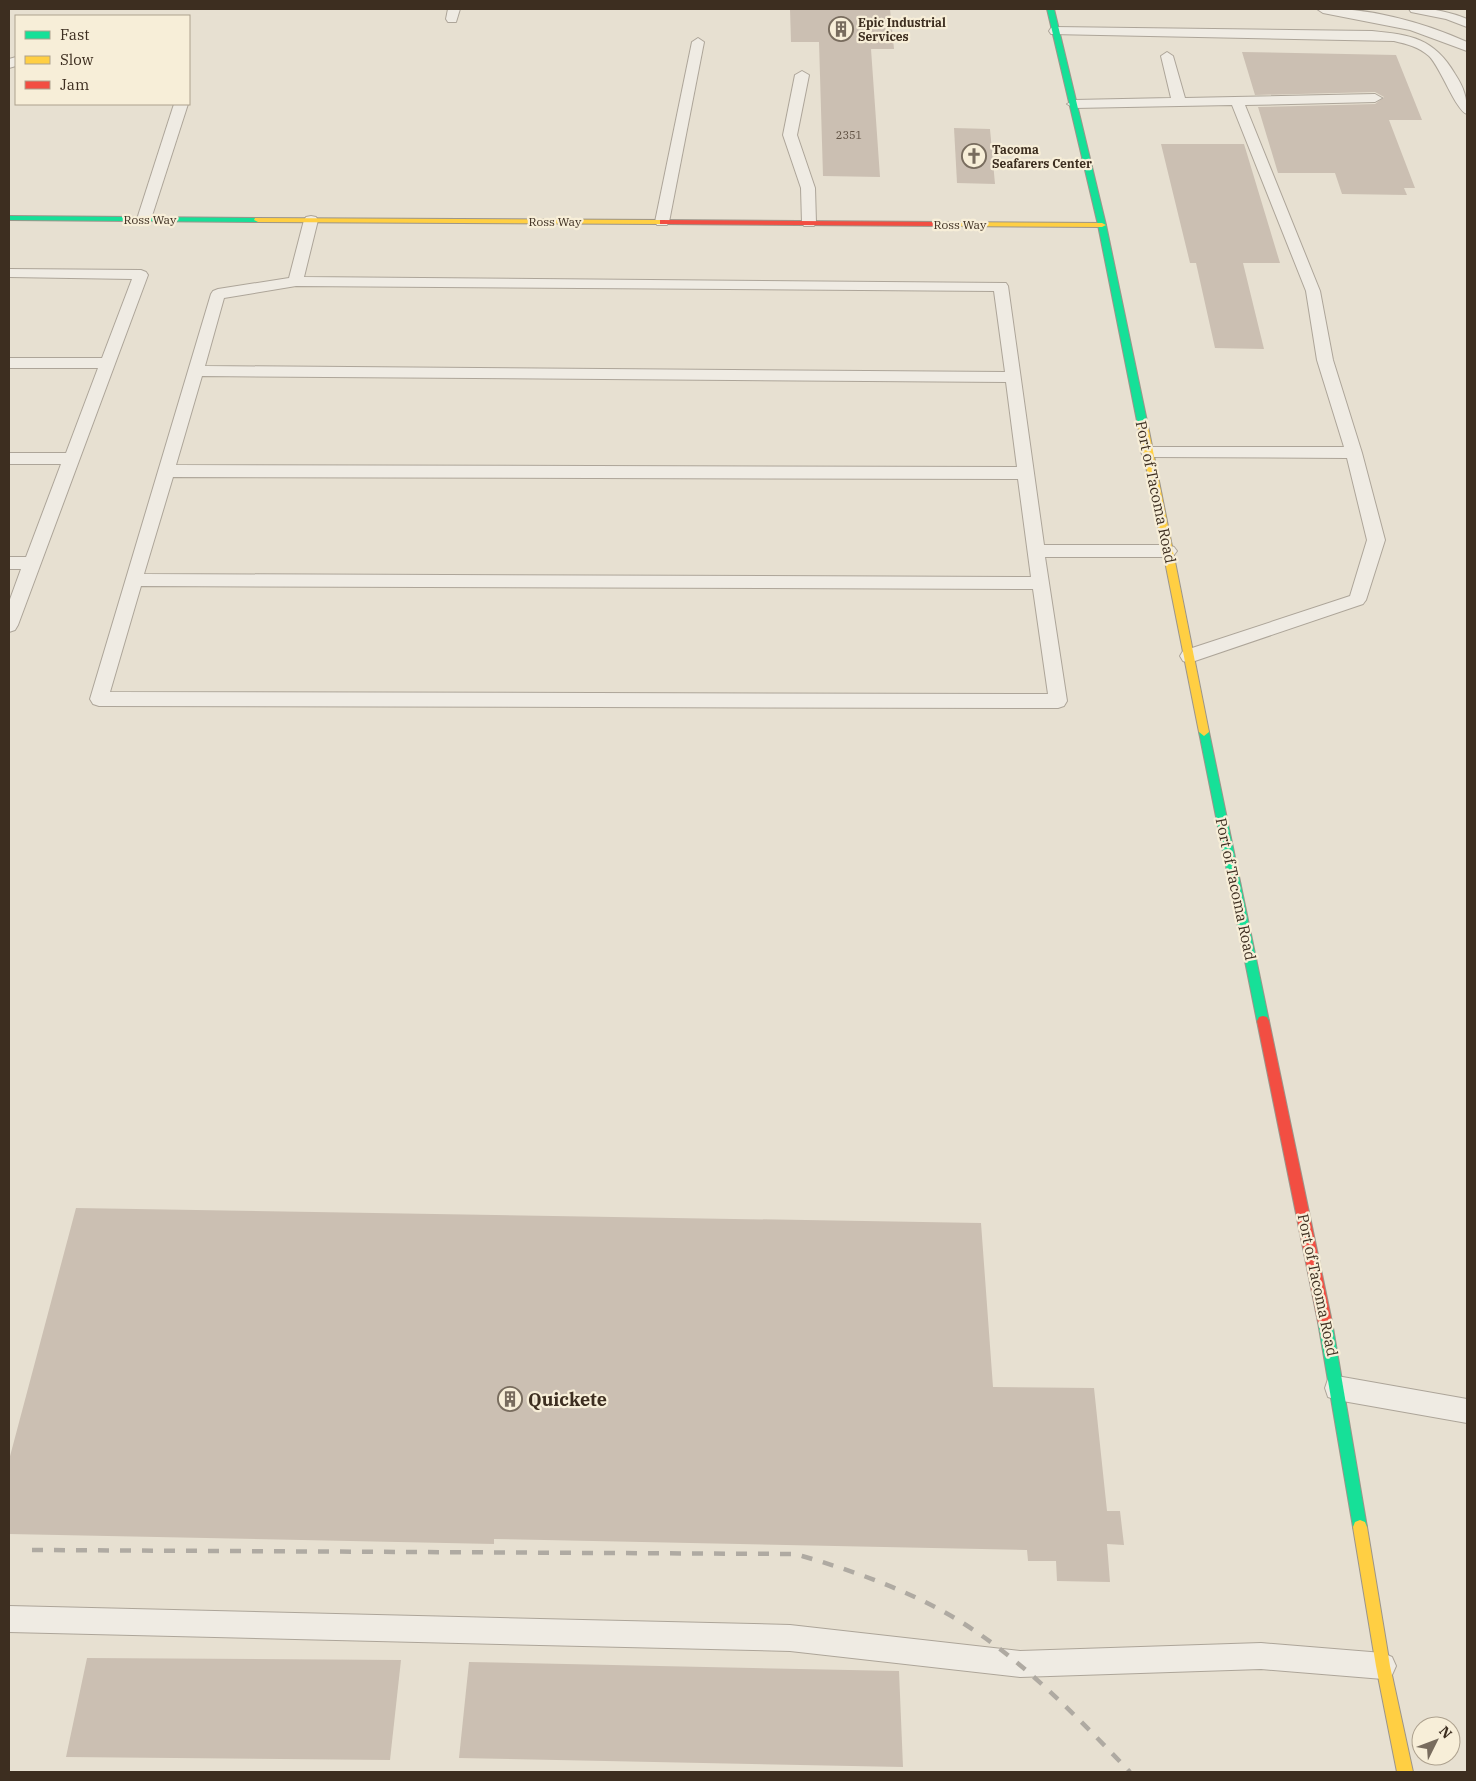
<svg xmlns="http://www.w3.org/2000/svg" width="1476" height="1781" font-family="'IBM Plex Serif',serif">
	<rect width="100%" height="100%" fill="#e7e0d1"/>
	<!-- building -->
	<g fill="#cbbfb2">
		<polygon points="790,9 890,9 894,49 871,49 880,177 823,176 819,42 791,42"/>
		<polygon points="1242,52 1396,55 1422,120 1389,120 1415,188 1404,188 1407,195 1342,194 1335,173 1278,173 1258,107 1375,104 1384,97 1375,92 1255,95"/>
		<polygon points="954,128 990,129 995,184 957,183"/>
		<polygon points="1161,144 1244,144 1280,263 1243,263 1264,349 1215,348 1196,263 1190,263"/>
		<polygon points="76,1208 981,1223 993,1387 1094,1388 1107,1511 1120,1511 1124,1545 1107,1544 1110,1582 1057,1581 1056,1561 1028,1561 1027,1550 494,1539 494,1544 9,1534 9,1460"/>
		<polygon points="87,1658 401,1660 390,1760 66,1757"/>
		<polygon points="469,1662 899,1671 903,1767 459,1758"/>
	</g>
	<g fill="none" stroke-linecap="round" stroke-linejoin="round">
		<defs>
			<g id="lane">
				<polygon points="448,9 460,9 456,22 448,22 446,19"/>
				<path d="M1317,9c47,-3 107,13 150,33v9l-57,-21 -87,-17z"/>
				<path d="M1409,9c20,-1 39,2 58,10v8l-21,-8 -35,-7z"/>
				<path d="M1055,27l317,4c39,4 62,7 83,43 9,14 12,23 12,40 -11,-3 -26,-46 -38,-58 -10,-9 -22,-12 -35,-15l-343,-7 -2,-3 2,-3z"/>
				<polygon points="698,38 704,42 669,222 667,225 657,225 655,222 692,42"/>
				<polygon points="1167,52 1173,56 1185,98 1375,94 1382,98 1375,102 1245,105 1320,291 1333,360 1362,453 1385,540 1366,600 1363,604 1189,663 1183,661 1180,656 1183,651 1350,596 1367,540 1347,458 1149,457 1143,456 1141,452 1143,448 1149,447 1344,447 1317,360 1306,291 1232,105 1074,108 1067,104 1074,100 1171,98 1161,56"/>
				<polygon points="16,57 16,66 9,68 9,59"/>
				<polygon points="802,71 809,75 797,135 815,188 816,223 814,226 804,226 802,223 801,188 783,135 795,75"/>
				<polygon points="174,104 188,104 151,219 149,222 139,222 137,219"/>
				<path d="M311,216l5,1 2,3 -14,57 702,6 2,3 36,259h124l6,2 3,4 -3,4 -6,2h-123l22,144 -3,5 -6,2 -959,-2 -6,-2 -3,-5 121,-405 2,-3 5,-2 71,-11 15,-58 2,-3zM296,286l698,5 11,81 -800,-6 19,-68zM202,376l804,6 11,85 -841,-2zM173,477l845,2 13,98 -887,-3zM141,586l892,3 15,105 -938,-2z"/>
				<polygon points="9,269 141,270 146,272 148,275 18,625 15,630 9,632 9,602 21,569 9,569 9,557 26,557 61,464 9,464 9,453 66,453 98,368 9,368 9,358 102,358 132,279 9,277"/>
				<polygon points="1337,1376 1467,1399 1467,1423 1337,1400 1328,1397 1325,1388 1328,1379"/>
				<polygon points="9,1606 790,1625 1020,1651 1261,1643 1383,1653 1392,1657 1396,1666 1392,1675 1383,1679 1261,1669 1020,1677 790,1651 9,1632"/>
			</g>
			<g id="fast">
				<polygon points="1047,9 1054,9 1106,225 1148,426 1143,429 1138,426 1098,225"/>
				<polygon points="9,216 258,218 262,220 258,222 9,220"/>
				<polygon points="1204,728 1209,732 1269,1021 1267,1025 1263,1026 1259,1025 1257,1021 1199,732"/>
				<polygon points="1325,1315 1330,1317 1332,1322 1367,1527 1365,1532 1360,1534 1355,1532 1353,1527 1318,1322 1320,1317"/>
			</g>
			<g id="slow">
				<polygon points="255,218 663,220 667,222 663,224 258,222 254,220"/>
				<polygon points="939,222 1102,223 1106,225 1102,227 942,226 938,224"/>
				<polygon points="1143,423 1148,426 1209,732 1204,736 1199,732 1138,426"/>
				<polygon points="1360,1520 1365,1522 1367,1527 1390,1666 1413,1772 1397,1772 1376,1666 1353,1527 1355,1522"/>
			</g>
			<g id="jam">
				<polygon points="660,220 942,222 946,224 942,226 663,224 660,224"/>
				<polygon points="1263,1016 1267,1017 1269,1021 1332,1322 1330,1327 1325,1329 1320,1327 1318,1322 1257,1021 1259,1017"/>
			</g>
		</defs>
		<!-- lane casing -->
		<use href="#lane" stroke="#ada599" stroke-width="2"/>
		<!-- fast casing -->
		<use href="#fast" stroke="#9c958a" stroke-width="2"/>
		<!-- slow casing -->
		<use href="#slow" stroke="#9c958a" stroke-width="2"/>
		<!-- jam casing -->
		<use href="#jam" stroke="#9c958a" stroke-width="2"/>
		<!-- lane -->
		<use href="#lane" fill="#efebe3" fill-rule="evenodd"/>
		<!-- fast -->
		<use href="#fast" fill="#16e098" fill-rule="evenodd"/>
		<!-- slow -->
		<use href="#slow" fill="#ffcf43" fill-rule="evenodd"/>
		<!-- jam -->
		<use href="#jam" fill="#f24e42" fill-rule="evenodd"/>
		<!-- rail -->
		<path stroke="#afaaa2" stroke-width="4.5" stroke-dasharray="11 11" stroke-linecap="butt" d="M32,1550l763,4c60,17 119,38 171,71 62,40 113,94 164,147"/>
	</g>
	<!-- icons -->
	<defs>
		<symbol id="building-ring" viewBox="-11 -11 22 22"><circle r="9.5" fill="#f7eed8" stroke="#786c5e" stroke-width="1.5"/><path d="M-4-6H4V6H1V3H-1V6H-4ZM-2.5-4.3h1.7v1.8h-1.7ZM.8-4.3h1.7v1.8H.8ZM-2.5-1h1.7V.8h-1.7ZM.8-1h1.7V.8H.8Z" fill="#786c5e"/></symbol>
		<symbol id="church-ring" viewBox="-11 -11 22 22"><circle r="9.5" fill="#f7eed8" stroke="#786c5e" stroke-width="1.5"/><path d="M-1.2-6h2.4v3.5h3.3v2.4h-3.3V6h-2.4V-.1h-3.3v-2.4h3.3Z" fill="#786c5e"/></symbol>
	</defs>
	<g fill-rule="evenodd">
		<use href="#building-ring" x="827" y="15" width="28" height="28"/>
		<use href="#church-ring" x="960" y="142" width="28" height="28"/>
		<use href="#building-ring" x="496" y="1385" width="28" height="28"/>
	</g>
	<g text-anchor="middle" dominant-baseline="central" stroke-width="4.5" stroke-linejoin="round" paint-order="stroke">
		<!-- far-number labels -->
		<g font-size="11" fill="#605244">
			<text x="849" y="135">2351</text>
		</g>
		<!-- far-poi labels -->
		<g font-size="12" font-weight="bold" fill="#3d2e20" stroke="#f7eed8" text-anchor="start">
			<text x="858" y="22">Epic Industrial<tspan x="858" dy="14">Services</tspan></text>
			<text x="992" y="149">Tacoma<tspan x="992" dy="14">Seafarers Center</tspan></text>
		</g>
		<!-- far-street labels -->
		<g font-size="12" fill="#3d2e20" stroke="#f7eed8">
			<text x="150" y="219">Ross Way</text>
			<text x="555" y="221">Ross Way</text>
			<text x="960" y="224">Ross Way</text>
		</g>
		<!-- street labels -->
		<g font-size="15" fill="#3d2e20" stroke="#f7eed8">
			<text transform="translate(1156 492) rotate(78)">Port of Tacoma Road</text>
			<text transform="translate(1236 889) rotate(78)">Port of Tacoma Road</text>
			<text transform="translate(1318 1285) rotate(78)">Port of Tacoma Road</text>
		</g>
		<!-- near-poi labels -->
		<g font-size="18" font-weight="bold" fill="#3d2e20" stroke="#f7eed8" text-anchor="start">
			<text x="528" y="1399">Quickete</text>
		</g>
	</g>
	<!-- border -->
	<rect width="1476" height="1781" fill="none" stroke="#3d2e20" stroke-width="20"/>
	<!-- legend -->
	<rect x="15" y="15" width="175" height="90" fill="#f7eed8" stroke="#ada18e"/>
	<rect x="25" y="31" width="25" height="8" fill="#16e098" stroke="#ada18e"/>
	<text x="60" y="40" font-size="15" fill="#3d2e20">Fast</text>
	<rect x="25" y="56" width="25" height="8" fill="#ffcf43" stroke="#ada18e"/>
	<text x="60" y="65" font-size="15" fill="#3d2e20">Slow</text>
	<rect x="25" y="81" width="25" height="8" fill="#f24e42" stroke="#ada18e"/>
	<text x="60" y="90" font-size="15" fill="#3d2e20">Jam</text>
	<!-- north arrow -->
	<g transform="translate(1436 1741) rotate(48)"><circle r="24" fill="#f7eed8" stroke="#ada18e"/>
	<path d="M0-4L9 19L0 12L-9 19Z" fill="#786c5e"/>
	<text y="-8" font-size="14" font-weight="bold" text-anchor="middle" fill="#3d2e20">N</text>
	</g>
</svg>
